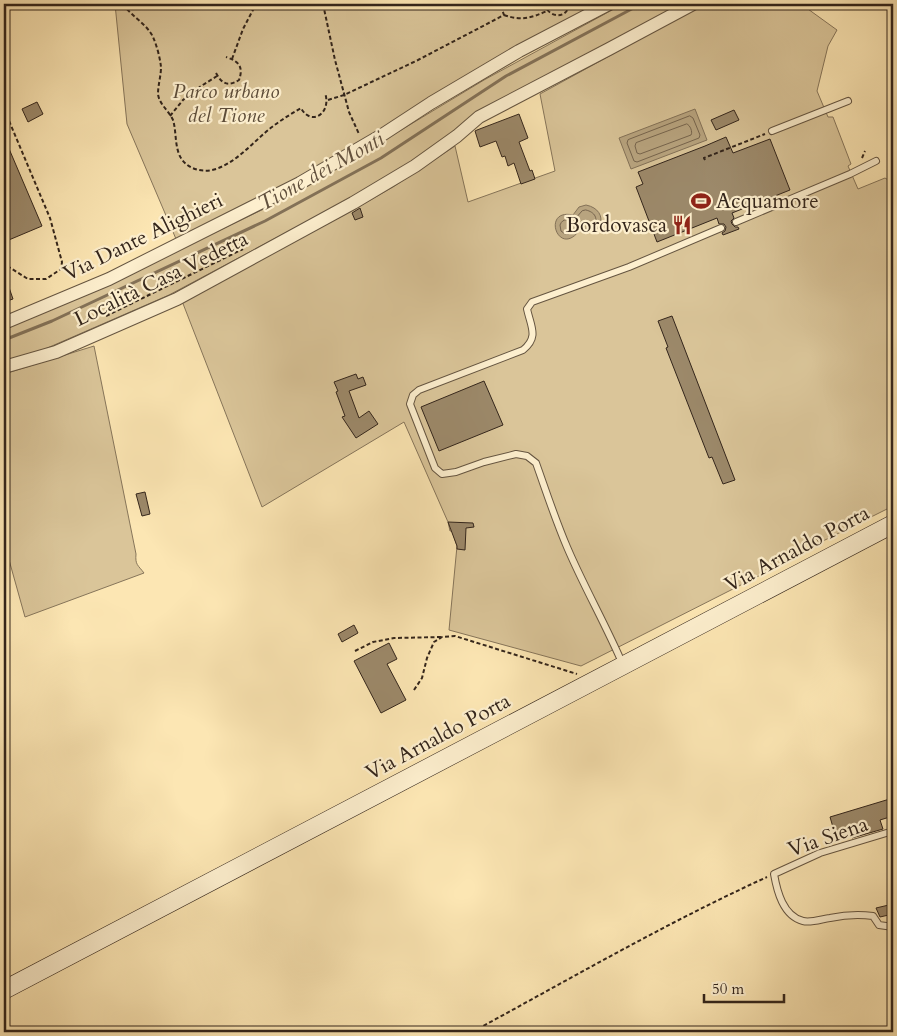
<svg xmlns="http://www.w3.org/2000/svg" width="897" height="1036" font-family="Cardo,serif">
	<rect width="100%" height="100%" fill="#fce6b3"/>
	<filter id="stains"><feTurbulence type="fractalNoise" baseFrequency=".004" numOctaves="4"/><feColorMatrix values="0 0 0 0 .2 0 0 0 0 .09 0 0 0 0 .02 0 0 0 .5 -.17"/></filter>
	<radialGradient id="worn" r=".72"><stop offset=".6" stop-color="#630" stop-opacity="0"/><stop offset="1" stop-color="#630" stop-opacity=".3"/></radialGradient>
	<!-- green -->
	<g fill="#dac599" stroke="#86755a">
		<polygon points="115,4 601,4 366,140 286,184 176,239 127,124"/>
		<polygon points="623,4 682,4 449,136 407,165 334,207 169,295 45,349 4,361 4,327 85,295 295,194 484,80"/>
		<polygon points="704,4 801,4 837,30 828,46 817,91 828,117 833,117 851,164 848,166 858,189 885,178 893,183 893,506 819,543 816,538 799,547 802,554 581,666 449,630 457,546 452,531 450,531 448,522 404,422 262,507 182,301 344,215 393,187 455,146 468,202 555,171 540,94"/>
		<path d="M94,346l42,208c-1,11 2,11 8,19l-119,44 -21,-75v-168z"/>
	</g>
	<!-- water -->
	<g fill="#b8a47f" stroke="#837157">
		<polygon points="695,109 707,140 631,169 619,138"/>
		<path d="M586,205c25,5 16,35 -7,26 -21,27 -38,-23 -6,-16l6,-8z"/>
	</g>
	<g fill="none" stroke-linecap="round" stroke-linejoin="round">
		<!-- shore -->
		<g stroke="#76644d" stroke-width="1">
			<polygon points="690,116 693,118 700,135 699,138 637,162 634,161 627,143 628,140"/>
			<path d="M687,124c3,1 6,8 4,11l-51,19 -3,-1 -2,-7 1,-3z"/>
			<path d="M586,210c9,2 13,9 7,16l-7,3 -9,-2 -8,7h-4l-4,-3 -1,-6c3,-8 9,-4 15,-6l7,-8z"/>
		</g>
		<!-- stream -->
		<polyline stroke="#837157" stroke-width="3" points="4,340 52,321 265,221 381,158 506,76 641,4"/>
	</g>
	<!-- building -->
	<g fill="#9c896a" stroke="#33251b">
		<polygon points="37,102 43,114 28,122 22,109"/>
		<polygon points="734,110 739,120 716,130 711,120"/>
		<polygon points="519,114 528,138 519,142 530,171 532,170 535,179 521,184 514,163 508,166 505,156 502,157 496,141 480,147 475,131 477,130"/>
		<polygon points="4,137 42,226 4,242"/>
		<polygon points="726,137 733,153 770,139 790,190 732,213 734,218 731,221 732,224 735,227 738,227 739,229 723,235 722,233 725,231 726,227 724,224 719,224 717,218 657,242 636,187 643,184 638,172 705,146"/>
		<polygon points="360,208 363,217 355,220 352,213"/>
		<polygon points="4,276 5,276 13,299 4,302"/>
		<polygon points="672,316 735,480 723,484 712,457 709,458 666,348 668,347 658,321"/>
		<polygon points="356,374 358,379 363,377 366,385 349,391 359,418 369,411 378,424 356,438 342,417 345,416 336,392 338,391 334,382"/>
		<polygon points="484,381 503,425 439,451 421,407"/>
		<polygon points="145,492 150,514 142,516 136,494"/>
		<polygon points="448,522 473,523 474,527 466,528 465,550 457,549 457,546"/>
		<polygon points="354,625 358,633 342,642 338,634"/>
		<polygon points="389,643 397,659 387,664 406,700 381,713 354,661"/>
		<polygon points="893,798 893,816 880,820 883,829 852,838 849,829 835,834 830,817"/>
		<polygon points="893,904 893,914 880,917 876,908"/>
	</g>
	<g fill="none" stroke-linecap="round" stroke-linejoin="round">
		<defs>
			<g id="lane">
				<polyline points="772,131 848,101"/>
				<polyline points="736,222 850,174 876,161"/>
				<path d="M623,665c-17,-40 -39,-78 -56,-118 -12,-28 -21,-56 -31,-84l-9,-7 -11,-2 -32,8 -28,10 -14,2 -7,-6 -25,-64 3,-9 6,-5 104,-40c16,-13 8,-23 4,-41l5,-7 97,-35 92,-39"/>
				<path d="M893,831l-73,22 -46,21c3,17 9,42 29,47 8,2 19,-2 27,-3 14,-3 29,-4 43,-2l6,9 14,2"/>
			</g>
			<g id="street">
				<polyline points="4,323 109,279 300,183 382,135 431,103 519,51 609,4"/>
				<polyline points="4,367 56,352 177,299 353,203 415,166 457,136 479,117 609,49 693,4"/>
			</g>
			<polyline id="secondary" points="4,990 893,524"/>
		</defs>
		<!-- lane casing -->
		<use href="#lane" stroke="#655541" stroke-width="8"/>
		<!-- street casing -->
		<use href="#street" stroke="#655541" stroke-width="14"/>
		<!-- secondary casing -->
		<use href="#secondary" stroke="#33251b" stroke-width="19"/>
		<!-- path -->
		<g stroke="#33251b" stroke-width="2" stroke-dasharray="4 2.5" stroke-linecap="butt">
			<path d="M123,4c8,12 24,20 30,33 4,9 7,21 8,30 0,9 -3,18 -3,27 1,10 11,17 15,26 3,10 2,21 5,31 5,19 27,24 43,16 20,-9 34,-27 51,-40 9,-7 19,-13 29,-19 10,19 31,5 24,-15"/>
			<polyline points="323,4 335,60 349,112 359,134"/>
			<path d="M544,4c5,14 22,16 26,0"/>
			<path d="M504,15c17,6 27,3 43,-4"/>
			<polyline points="232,59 243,29 256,4"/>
			<path d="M216,73c6,11 12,14 23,7 5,-14 -1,-19 -13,-23"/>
			<polyline points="328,100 344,95 418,60 504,15 500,4"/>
			<polyline points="4,109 50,218 62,262 61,269 46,279 28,279 4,264"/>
			<polyline points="170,116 183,100 195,90 217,76"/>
			<polyline points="862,158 865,151"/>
			<polyline points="705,160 704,158 765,134"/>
			<polyline points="106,316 243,249"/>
			<polyline points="355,651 373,642 394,638 442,637"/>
			<polyline points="414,690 422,678 427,658 434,642 442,637 455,636 577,674"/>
			<path d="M472,1032c98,-53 194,-109 295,-155"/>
		</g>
		<!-- lane -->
		<use href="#lane" stroke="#fdefce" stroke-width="6"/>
		<!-- street -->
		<use href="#street" stroke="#fdefce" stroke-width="12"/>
		<!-- secondary -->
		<use href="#secondary" stroke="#fdefce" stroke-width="18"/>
	</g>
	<!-- icons -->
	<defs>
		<symbol id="stadium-bare" viewBox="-9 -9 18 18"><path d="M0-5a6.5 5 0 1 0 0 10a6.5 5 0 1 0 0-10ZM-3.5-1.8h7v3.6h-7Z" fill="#8f2418" stroke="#fdefce" stroke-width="2.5" paint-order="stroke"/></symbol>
		<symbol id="restaurant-bare" viewBox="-9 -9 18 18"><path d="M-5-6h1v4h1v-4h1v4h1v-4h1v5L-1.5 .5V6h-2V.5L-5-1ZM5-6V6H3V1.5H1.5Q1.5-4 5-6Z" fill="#8f2418" stroke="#fdefce" stroke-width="2.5" paint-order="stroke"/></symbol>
	</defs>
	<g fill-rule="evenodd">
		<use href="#stadium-bare" x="687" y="187" width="28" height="28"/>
		<use href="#restaurant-bare" x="668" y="211" width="28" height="28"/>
	</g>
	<g text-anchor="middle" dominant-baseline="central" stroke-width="4.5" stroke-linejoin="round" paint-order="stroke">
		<!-- park labels -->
		<g font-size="21" font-style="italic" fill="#5d4d3a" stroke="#fdefce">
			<text x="226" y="91">Parco urbano<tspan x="226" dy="24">del Tione</tspan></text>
		</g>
		<!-- poi labels -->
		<g font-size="21" fill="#33251b" stroke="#fdefce" text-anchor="start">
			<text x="716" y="201">Acquamore</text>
			<text x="667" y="225" text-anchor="end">Bordovasca</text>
		</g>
		<!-- street labels -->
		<g font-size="21" fill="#33251b" stroke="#fdefce">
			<text transform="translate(143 237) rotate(-26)">Via Dante Alighieri</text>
			<text transform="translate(161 279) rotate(-26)">Località Casa Vedetta</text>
			<text transform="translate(797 549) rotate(-28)">Via Arnaldo Porta</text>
			<text transform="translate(438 737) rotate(-28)">Via Arnaldo Porta</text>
			<text transform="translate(828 837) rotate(-19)">Via Siena</text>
		</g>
		<!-- water labels -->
		<g font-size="22" font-style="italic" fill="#62513e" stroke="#fdefce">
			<text transform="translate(321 171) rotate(-29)">Tione dei Monti</text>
		</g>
	</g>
	<!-- margin -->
	<rect width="897" height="1036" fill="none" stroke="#fce6b3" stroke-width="20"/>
	<rect x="5" y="5" width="887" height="1026" fill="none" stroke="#33251b" stroke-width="2.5"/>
	<rect x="10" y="10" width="877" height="1016" fill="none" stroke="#33251b"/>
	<!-- scale -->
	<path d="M704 994v8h80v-8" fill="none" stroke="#33251b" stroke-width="2.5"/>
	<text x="712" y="994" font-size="15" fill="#33251b" stroke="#fdefce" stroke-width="4" paint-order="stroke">50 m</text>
	<rect width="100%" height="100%" filter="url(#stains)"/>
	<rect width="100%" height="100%" fill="url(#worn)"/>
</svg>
